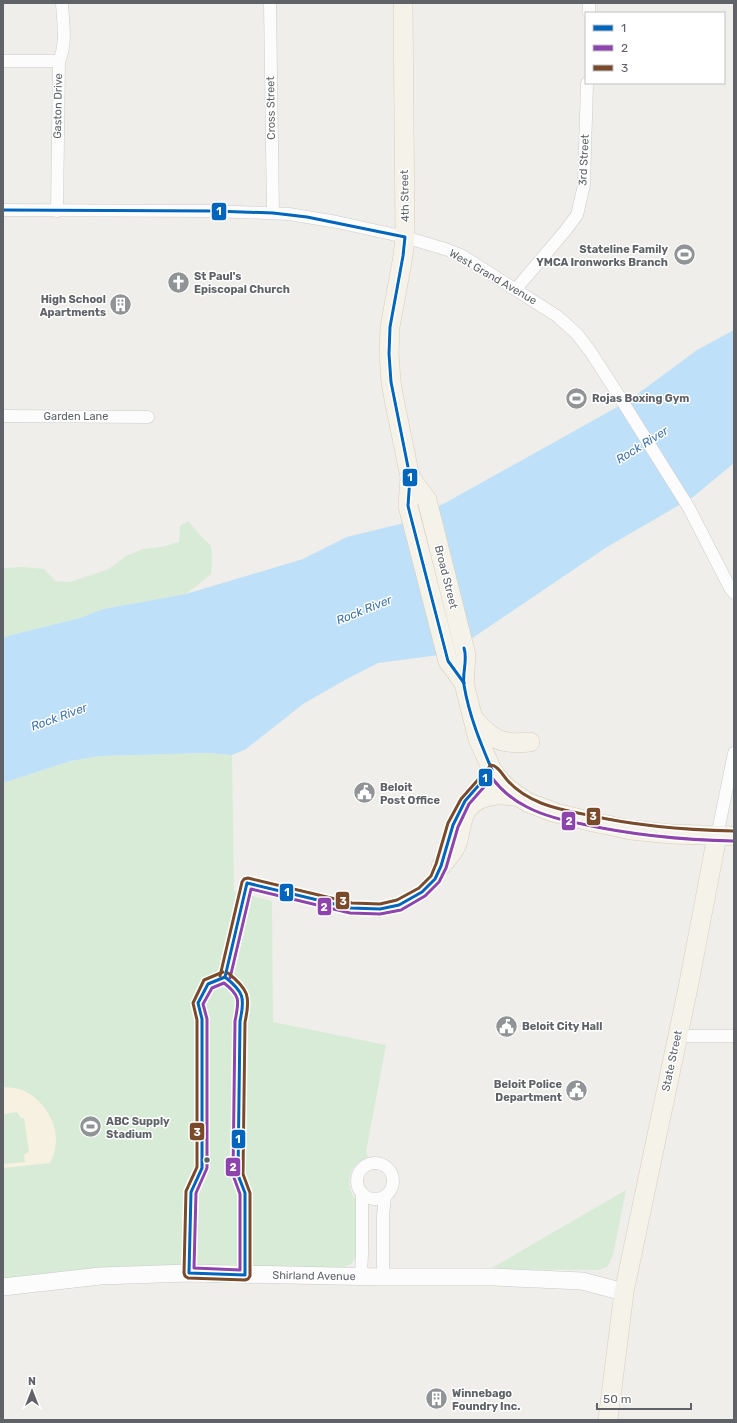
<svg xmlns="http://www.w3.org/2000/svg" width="737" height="1423" font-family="Rubik,sans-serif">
	<rect width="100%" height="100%" fill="#efeeea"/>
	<!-- green -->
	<g fill="#d8ebd6">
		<polygon points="188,521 198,533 211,546 212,558 211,574 186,594 103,609 80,618 11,635 3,638 3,568 24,567 44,569 55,581 70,582 109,569 126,556 143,549 161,547 179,542 180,526"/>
		<path d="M208,753l24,2 2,136 38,10 1,121 113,23 -20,107 2,5c-16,6 -23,21 -16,37 2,4 5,7 5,11 1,8 1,50 -3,55 -3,5 -8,7 -13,8l-338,12v-497l68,-22 29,-5z"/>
		<polygon points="626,1190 613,1255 608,1266 600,1270 490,1269"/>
	</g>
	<!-- sand -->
	<path fill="#f6f1e1" d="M3,1087c5,0 11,1 16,2 20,6 37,29 37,50 0,9 -2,16 -6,24l-47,5v-4l22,-2 -1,-7 2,-2 3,-1 -5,-34h-3l-4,-6 -14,2z"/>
	<!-- water -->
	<polygon fill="#bfe0f9" points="734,330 734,463 693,497 607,547 468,641 439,655 378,663 345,680 303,704 246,749 232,755 208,753 100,756 71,761 3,783 3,638 11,635 80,618 103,609 186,594 303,559 347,537 404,523 445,503 628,401 697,350"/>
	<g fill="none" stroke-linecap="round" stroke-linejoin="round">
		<defs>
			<g id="street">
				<polyline points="270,3 273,213"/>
				<polyline points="589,13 589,3"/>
				<polyline points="3,61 59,61"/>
				<polyline points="3,210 214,211 289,214 337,222 405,237 445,249 461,255 557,316 577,334 590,351 614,388 689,508 730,588 734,593"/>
				<path d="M57,211l2,-150c8,-17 4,-39 3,-58"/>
				<polyline points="516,289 565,231 577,215 584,185 587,83"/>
				<polyline points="3,416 148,417"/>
				<polyline points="464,804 492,770"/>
				<polyline points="717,836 734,753"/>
				<polyline points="247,883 351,908 380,909 399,905 422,892 435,879 443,859"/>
				<polyline points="677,1036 734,1036"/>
				<circle cx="375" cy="1181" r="18"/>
				<polyline points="361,1276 362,1253 362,1193"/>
				<polyline points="383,1277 383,1216 385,1196"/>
			</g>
			<polyline id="secondary" points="3,1287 100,1276 189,1273 383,1277 494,1277 582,1281 624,1292"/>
			<g id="primary">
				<polyline points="403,3 405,237 403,256 390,327 389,354 391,382 394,399 410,477 408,506 448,661 464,683"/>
				<polyline points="410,477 427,500 466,655 464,683 478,739 492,770 502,783 515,794 529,803 556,813 593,822 631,830 671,834 734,836"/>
				<path d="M473,718c20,22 27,27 57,24"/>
				<path d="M441,866c5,-6 11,-12 15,-20 4,-9 4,-20 8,-30 8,-22 38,-24 57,-18"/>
				<polyline points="608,1420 624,1292 689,983 717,836"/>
			</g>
		</defs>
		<!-- street casing -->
		<use href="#street" stroke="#cbcccc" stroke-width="13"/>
		<!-- secondary casing -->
		<use href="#secondary" stroke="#cacacb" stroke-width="18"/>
		<!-- primary casing -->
		<use href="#primary" stroke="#d7ceb8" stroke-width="20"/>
		<!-- street -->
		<use href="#street" stroke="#fdfcfc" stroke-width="12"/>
		<!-- secondary -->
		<use href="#secondary" stroke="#fdfcfc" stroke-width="17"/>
		<!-- primary -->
		<use href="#primary" stroke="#f4f2e9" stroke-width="19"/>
		<defs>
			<g id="bus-1">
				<polyline points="3,210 214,211 273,213 307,217 405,237 403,256 390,327 389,354 391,382 410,477 408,506 448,661 464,683"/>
				<path d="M225,977l22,-94 104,25 29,1 19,-4 23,-13 13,-13 6,-13 12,-41 12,-24 27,-31c-12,-28 -23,-55 -28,-85 -2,-13 4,-25 0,-37"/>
				<path d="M225,977c19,15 20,21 15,44l-2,154 7,18v82l-56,-2 2,-81 11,-24v-149l-4,-16 10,-19z"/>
			</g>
			<g id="bus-2">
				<path d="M230,978l21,-89 99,24 30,1 21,-4 24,-14 14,-14 7,-14 12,-41 11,-23 23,-26c9,12 21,22 35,29 17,9 36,13 55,17 50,11 100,16 152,17"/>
				<path d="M224,983c17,13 15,18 11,38l-2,154 7,19v76l-46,-2 2,-75 11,-25v-149l-4,-15 9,-16z"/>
			</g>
			<g id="bus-3">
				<path d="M223,972l-19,8 -11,23 4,17v147l-11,24 -2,82 1,3 3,2 57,2 3,-1 2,-3v-83l-7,-19 2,-152c6,-26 3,-33 -17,-49"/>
				<path d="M220,976l22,-94 2,-3 4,-1 104,25 28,1 17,-4 22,-12 12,-12 5,-12 12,-41 13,-24 30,-34c7,0 12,11 17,16 9,10 21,17 33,22 15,6 31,9 47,12 48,11 97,15 146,16"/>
			</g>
		</defs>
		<!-- bus-1 casing -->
		<use href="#bus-1" stroke="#fff" stroke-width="6"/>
		<!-- bus-2 casing -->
		<use href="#bus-2" stroke="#fff" stroke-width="6"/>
		<!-- bus-3 casing -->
		<use href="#bus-3" stroke="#fff" stroke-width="6"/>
		<!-- bus-1 -->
		<use href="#bus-1" stroke="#0065bd" stroke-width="3"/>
		<!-- bus-2 -->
		<use href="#bus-2" stroke="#8e44ad" stroke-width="3"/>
		<!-- bus-3 -->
		<use href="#bus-3" stroke="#7a4b2a" stroke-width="3"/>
	</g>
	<!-- icons -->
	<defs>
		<symbol id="stadium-disc" viewBox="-11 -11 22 22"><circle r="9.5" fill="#919496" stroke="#fff"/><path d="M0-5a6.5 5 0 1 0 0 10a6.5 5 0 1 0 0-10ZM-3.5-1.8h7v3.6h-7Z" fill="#fff"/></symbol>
		<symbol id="church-disc" viewBox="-11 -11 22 22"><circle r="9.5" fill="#919496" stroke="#fff"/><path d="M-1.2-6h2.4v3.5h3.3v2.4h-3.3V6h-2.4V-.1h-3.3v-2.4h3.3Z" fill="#fff"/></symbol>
		<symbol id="building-disc" viewBox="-11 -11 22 22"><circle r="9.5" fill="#919496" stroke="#fff"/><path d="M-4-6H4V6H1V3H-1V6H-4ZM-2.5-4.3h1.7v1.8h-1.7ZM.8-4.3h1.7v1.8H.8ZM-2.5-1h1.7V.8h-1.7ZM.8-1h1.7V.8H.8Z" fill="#fff"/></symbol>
		<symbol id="civic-disc" viewBox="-11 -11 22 22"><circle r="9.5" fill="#919496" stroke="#fff"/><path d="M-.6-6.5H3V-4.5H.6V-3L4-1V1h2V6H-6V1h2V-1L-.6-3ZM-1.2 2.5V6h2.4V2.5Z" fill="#fff"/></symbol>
	</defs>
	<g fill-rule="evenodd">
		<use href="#stadium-disc" x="672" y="242" width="25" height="25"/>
		<use href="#church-disc" x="166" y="270" width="25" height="25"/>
		<use href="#building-disc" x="108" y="292" width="25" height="25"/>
		<use href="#stadium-disc" x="564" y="386" width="25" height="25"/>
		<use href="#civic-disc" x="352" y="780" width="25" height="25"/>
		<use href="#civic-disc" x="494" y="1014" width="25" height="25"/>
		<use href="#civic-disc" x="564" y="1078" width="25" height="25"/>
		<use href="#stadium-disc" x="78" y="1114" width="25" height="25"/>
		<use href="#building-disc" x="424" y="1386" width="25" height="25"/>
	</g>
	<!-- markers -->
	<circle fill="#5f6368" stroke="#fff" stroke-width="1.5" cx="207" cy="1160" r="3.5"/>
	<g text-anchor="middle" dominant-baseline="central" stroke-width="3" stroke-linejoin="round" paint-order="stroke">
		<!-- street labels -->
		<g font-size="11" fill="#5f6368" stroke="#fff">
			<text transform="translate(58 106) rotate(-89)">Gaston Drive</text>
			<text transform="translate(271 108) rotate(-91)">Cross Street</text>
			<text transform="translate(584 160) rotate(-87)">3rd Street</text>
			<text transform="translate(405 196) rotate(-91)">4th Street</text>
			<text transform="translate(493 277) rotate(30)">West Grand Avenue</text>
			<text x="76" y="416">Garden Lane</text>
			<text transform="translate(446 577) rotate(76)">Broad Street</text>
			<text transform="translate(672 1061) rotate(-78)">State Street</text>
			<text transform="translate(314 1276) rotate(1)">Shirland Avenue</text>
		</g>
		<!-- poi labels -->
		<g font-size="11" font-weight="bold" fill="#5f6368" stroke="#fff" text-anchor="start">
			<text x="668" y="249" text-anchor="end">Stateline Family<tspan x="668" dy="13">YMCA Ironworks Branch</tspan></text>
			<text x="194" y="276">St Paul's<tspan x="194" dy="13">Episcopal Church</tspan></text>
			<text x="106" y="299" text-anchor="end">High School<tspan x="106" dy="13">Apartments</tspan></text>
			<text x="592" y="398">Rojas Boxing Gym</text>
			<text x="380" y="787">Beloit<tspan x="380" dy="13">Post Office</tspan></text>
			<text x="522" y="1026">Beloit City Hall</text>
			<text x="562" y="1084" text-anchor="end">Beloit Police<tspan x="562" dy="13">Department</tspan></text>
			<text x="106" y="1121">ABC Supply<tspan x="106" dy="13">Stadium</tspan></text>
			<text x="452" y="1393">Winnebago<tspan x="452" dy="13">Foundry Inc.</tspan></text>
		</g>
		<!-- water labels -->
		<g font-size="12" font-style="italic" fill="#4174aa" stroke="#fff">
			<text transform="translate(642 445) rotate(-32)">Rock River</text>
			<text transform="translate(364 610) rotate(-22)">Rock River</text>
			<text transform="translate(59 717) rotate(-20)">Rock River</text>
		</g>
	</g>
	<g stroke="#fff" stroke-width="1.5">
		<rect x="211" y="202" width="16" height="19" rx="4" fill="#0065bd"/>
		<rect x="402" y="468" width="16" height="19" rx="4" fill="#0065bd"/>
		<rect x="478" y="768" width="15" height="19" rx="4" fill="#0065bd"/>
		<rect x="586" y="807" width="15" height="19" rx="4" fill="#7a4b2a"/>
		<rect x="561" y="811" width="15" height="20" rx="4" fill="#8e44ad"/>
		<rect x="279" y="883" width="15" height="19" rx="4" fill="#0065bd"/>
		<rect x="335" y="891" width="15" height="19" rx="4" fill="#7a4b2a"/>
		<rect x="317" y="897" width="15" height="19" rx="4" fill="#8e44ad"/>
		<rect x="189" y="1122" width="16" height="19" rx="4" fill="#7a4b2a"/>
		<rect x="231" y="1129" width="15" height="20" rx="4" fill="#0065bd"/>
		<rect x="225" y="1157" width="16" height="20" rx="4" fill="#8e44ad"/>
	</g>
	<g font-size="11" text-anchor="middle" font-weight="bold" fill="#fff">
		<text x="219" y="215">1</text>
		<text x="410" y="481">1</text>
		<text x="485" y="782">1</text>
		<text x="593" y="820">3</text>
		<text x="569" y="825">2</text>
		<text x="287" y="896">1</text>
		<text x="343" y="905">3</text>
		<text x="324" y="911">2</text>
		<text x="197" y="1136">3</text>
		<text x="238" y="1143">1</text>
		<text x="233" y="1171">2</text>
	</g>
	<!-- border -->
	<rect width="737" height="1423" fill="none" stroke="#5f6368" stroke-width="8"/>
	<!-- legend -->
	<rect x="585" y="12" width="140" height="72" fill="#ffffff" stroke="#bfc1c3"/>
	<rect x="593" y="25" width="20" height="6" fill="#0065bd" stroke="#bfc1c3"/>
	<text x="621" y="32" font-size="12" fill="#5f6368">1</text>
	<rect x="593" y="45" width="20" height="6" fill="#8e44ad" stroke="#bfc1c3"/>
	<text x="621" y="52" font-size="12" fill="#5f6368">2</text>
	<rect x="593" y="65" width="20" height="6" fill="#7a4b2a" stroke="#bfc1c3"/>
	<text x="621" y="72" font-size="12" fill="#5f6368">3</text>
	<!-- north arrow -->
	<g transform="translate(32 1391)" stroke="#ffffff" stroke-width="3" paint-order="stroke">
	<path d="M0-3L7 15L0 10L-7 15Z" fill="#5f6368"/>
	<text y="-6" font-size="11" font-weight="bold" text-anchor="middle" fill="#5f6368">N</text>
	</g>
	<!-- scale -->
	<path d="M597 1403v6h94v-6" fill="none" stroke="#5f6368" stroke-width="2"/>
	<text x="603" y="1403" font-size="12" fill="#5f6368" stroke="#ffffff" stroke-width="3" paint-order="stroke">50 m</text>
</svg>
